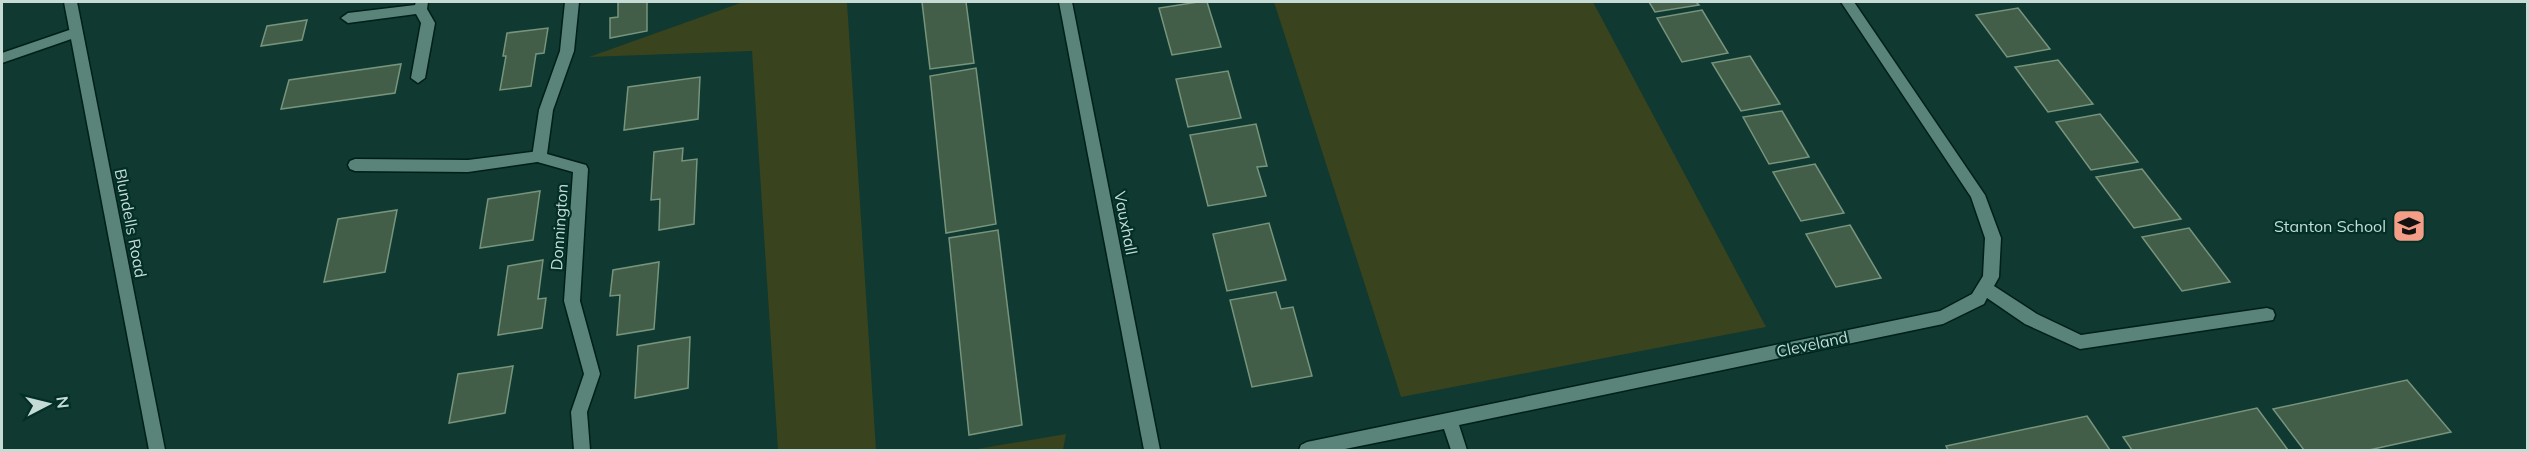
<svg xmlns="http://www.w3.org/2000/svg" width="2529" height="452" font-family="Mulish,sans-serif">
	<rect width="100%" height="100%" fill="#0f3931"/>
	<!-- green -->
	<g fill="#39431d">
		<polygon points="743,2 847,2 876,450 778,450 752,51 589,57"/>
		<polygon points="1274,2 1593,2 1766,327 1401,397"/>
		<polygon points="1066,434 1063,450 971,450"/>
	</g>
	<!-- building -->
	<g fill="#435e48" stroke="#77947c" stroke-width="1.5">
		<polygon points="618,2 647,2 647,31 610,38 610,18 618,17"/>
		<polygon points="922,2 966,2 974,63 930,69"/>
		<polygon points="1198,2 1207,2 1221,47 1172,55 1159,8"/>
		<polygon points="1649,2 1696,2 1699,5 1655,12"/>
		<polygon points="2018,8 2050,49 2007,57 1976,15"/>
		<polygon points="1702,10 1728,53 1682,62 1657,18"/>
		<polygon points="307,20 302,40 261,46 267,26"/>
		<polygon points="548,28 544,53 536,54 531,86 500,90 506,56 503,56 507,33"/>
		<polygon points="1750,56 1780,104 1741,111 1712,63"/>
		<polygon points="2058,60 2093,104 2048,112 2015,67"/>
		<polygon points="401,64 395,93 281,109 289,80"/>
		<polygon points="976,68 996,224 946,233 930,76"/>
		<polygon points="1228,71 1241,118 1188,127 1176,79"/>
		<polygon points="700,77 698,119 624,130 628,87"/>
		<polygon points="1782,111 1809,157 1769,164 1743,117"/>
		<polygon points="2100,114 2138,162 2091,170 2056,122"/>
		<polygon points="1256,124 1267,166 1257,167 1266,196 1208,206 1190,135"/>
		<polygon points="683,148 682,161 697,159 694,224 659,230 660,199 651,200 654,152"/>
		<polygon points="1815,164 1844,213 1801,221 1773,172"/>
		<polygon points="2142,169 2181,219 2134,228 2096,177"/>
		<polygon points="540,191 533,240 480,248 488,199"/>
		<polygon points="397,210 385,272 324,282 338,219"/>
		<polygon points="1269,223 1286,280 1227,291 1213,234"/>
		<polygon points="1850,225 1881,278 1836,287 1806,234"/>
		<polygon points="2189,228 2230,282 2182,291 2142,237"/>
		<polygon points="998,230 1022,425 969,435 949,238"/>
		<polygon points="543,260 538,299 546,298 542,328 498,335 508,266"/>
		<polygon points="659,262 654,329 617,335 620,295 610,296 613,270"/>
		<polygon points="1276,292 1281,309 1293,307 1312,376 1252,387 1230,300"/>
		<polygon points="690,337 688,388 635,398 638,346"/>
		<polygon points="513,366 505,413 449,423 458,374"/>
		<polygon points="2407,380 2451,432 2369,450 2304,450 2273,409"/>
		<polygon points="2257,408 2288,450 2132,450 2123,437"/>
		<polygon points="2087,416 2110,450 1948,450 1946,446"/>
	</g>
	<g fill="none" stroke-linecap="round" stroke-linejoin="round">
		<defs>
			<g id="lane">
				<polygon points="416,2 428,2 427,9 435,23 425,78 418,83 411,78 421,23 416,14 348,23 341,18 348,13 415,5"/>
				<polygon points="75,28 82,33 80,36 2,63 2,53"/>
				<polygon points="539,151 544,153 546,157 544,161 468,172 355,171 350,169 348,165 350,161 355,159 468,160"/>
			</g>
			<g id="street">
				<polygon points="64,2 77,2 165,450 149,450"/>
				<polygon points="565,2 579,2 574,51 553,110 547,154 586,165 588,169 580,301 600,374 587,412 590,450 574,450 571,412 584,374 564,301 573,172 534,161 532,157 539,110 560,51"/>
				<polygon points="1059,2 1072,2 1160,450 1144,450"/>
				<polygon points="1841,2 1854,2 1985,195 2001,238 1999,277 1994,286 2037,314 2081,335 2267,308 2273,310 2275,315 2273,320 2080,349 2025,324 1987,298 1984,304 1943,324 1459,425 1467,450 1451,450 1444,429 1340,450 1299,450 1301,445 1307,442 1940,311 1972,294 1983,276 1985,238 1971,197"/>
			</g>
		</defs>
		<!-- lane casing -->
		<use href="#lane" stroke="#001f19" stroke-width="3"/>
		<!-- street casing -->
		<use href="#street" stroke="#001f19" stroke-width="3"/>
		<!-- lane -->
		<use href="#lane" fill="#5a8379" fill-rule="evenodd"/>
		<!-- street -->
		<use href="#street" fill="#5a8379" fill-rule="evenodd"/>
	</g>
	<!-- icons -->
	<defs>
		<symbol id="school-square" viewBox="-11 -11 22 22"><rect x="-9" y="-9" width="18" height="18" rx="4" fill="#f49e87" stroke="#022f27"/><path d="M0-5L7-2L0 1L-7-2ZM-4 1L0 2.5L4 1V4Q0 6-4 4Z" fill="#111"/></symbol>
	</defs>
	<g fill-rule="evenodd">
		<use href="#school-square" x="2390" y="207" width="38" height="38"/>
	</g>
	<g text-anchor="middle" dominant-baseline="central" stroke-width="4.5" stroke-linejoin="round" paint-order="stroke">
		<!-- street labels -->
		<g font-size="16" fill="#c6dbd5" stroke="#022f27">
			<text transform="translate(131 223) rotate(79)">Blundells Road</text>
			<text transform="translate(1126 223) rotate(79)">Vauxhall</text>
			<text transform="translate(559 227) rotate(-86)">Donnington</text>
			<text transform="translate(1812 344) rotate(-12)">Cleveland</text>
		</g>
		<!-- poi labels -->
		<g font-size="16" fill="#c6dbd5" stroke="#022f27" text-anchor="end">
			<text x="2386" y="226">Stanton School</text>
		</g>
	</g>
	<!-- border -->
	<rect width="2529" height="452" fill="none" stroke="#c6dbd5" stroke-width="6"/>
	<!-- north arrow -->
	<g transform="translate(48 404) rotate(83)" stroke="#022f27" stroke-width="4.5" paint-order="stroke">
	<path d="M0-4.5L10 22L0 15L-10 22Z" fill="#c6dbd5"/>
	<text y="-9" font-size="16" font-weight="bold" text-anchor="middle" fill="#c6dbd5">N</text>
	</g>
</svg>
